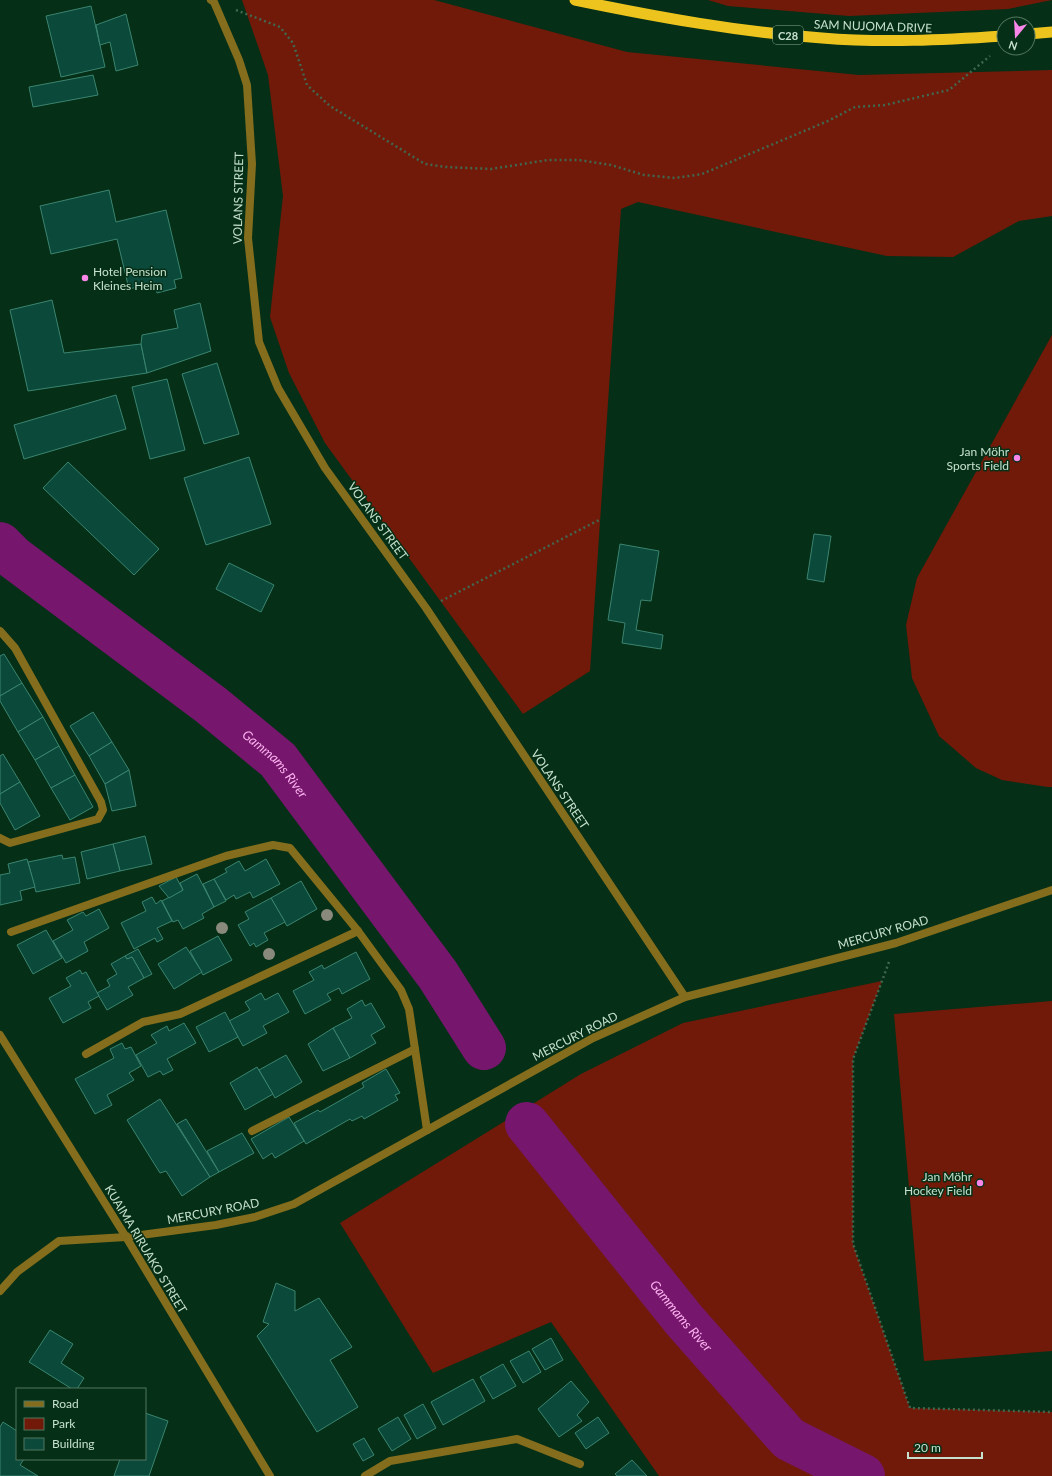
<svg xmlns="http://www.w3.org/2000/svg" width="1052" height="1476" font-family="Lato,sans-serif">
	<rect width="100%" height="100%" fill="#052f16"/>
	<!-- green -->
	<g fill="#721a09">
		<polygon points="242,0 434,0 627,52 859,75 1052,70 1052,216 1019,221 953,257 887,256 638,202 621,209 590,671 523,714 325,443 289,373 270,317 283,196 268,75"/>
		<polygon points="708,0 1052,0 1008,9 849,16 728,6"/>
		<polygon points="1052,335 1052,787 1048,787 1002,780 976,768 939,736 912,678 906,625 917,578"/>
		<polygon points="882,981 853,1059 853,1244 910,1408 1052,1412 1052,1476 659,1476 551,1322 433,1373 340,1223 581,1074 683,1023"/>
		<polygon points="1052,1001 1052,1351 924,1361 894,1014"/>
	</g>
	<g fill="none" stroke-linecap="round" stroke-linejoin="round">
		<!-- river -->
		<g stroke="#77166d" stroke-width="44">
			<path id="s1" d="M0,544l13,13 198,148 67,55 160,215 46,73"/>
			<path id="s2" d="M527,1124l157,196 105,119 74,37"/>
		</g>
	</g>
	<!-- building -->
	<g fill="#0b493b" stroke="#3b8570">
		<polygon points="91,6 105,67 61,77 46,16"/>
		<polygon points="126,14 138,65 116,71 110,42 100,45 96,25"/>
		<polygon points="93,75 98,95 33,107 29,87"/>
		<polygon points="109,190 116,222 166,210 182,278 174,280 176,288 157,293 155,283 129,289 117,239 51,254 40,206"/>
		<polygon points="52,300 64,353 141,344 147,373 28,391 10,310"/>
		<polygon points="200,303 211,351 147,373 141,344 142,335 178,328 174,310"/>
		<polygon points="217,363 239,434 204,444 182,374"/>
		<polygon points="167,379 185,450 150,459 132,387"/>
		<polygon points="116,395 126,429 24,459 14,425"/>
		<polygon points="249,457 271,524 206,545 184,478"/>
		<polygon points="68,462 159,549 134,575 43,488"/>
		<polygon points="814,534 831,536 824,582 807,579"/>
		<polygon points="620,544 659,551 651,601 641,600 636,630 663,635 661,649 622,643 625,623 608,620"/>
		<polygon points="229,563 274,585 261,612 216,589"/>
		<polygon points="4,654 22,683 0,696 0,656"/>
		<polygon points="22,683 43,717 18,732 0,701 0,696"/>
		<polygon points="93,712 112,742 89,756 70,726"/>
		<polygon points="43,717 59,746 35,760 18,732"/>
		<polygon points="112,742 129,770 105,784 89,756"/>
		<polygon points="59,746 75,775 51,788 35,760"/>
		<polygon points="3,754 20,782 0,794 0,756"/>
		<polygon points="129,770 136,806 112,811 105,784"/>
		<polygon points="75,775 93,807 70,820 51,788"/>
		<polygon points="20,782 40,816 15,830 0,803 0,794"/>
		<polygon points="145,836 152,864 120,871 113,844"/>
		<polygon points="113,844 120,871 87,879 81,852"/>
		<polygon points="62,855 63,859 75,857 80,883 36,892 28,862"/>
		<polygon points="27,859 35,887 20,891 22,900 0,905 0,875 10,873 8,864"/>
		<polygon points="266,859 280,884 253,898 250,892 236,899 234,895 226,900 214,879 227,872 225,869 239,861 245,871"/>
		<polygon points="197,874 214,907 202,914 204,918 183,929 178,920 173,922 162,901 183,890 180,883"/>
		<polygon points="176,877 183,890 169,898 159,886"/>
		<polygon points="214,879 226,901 214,907 203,884"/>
		<polygon points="301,881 317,909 287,926 271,898"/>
		<polygon points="152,897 156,904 161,900 172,921 157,928 163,939 157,942 155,938 134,949 121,923 146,911 142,902"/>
		<polygon points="271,898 285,922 264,933 268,940 256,947 254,943 250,946 238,925 249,919 245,912"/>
		<polygon points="99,909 109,928 84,942 88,951 66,963 53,941 73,930 67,920 83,912 86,916"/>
		<polygon points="46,930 62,958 33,974 17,945"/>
		<polygon points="218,936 232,960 203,975 190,951"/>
		<polygon points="186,947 202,972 174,989 158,964"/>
		<polygon points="138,949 152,974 144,978 132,957 127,959 125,956"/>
		<polygon points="356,952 370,979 342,994 339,988 327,994 331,1000 305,1014 293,991 314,980 309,972 322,965 324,969"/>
		<polygon points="125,956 127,959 132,957 144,978 128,987 133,995 107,1010 97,993 110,986 107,980 117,974 111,964"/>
		<polygon points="80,970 82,974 86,972 99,996 88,1002 91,1008 63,1023 49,998 71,986 66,978"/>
		<polygon points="261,993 265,1000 278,993 289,1012 263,1026 267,1033 243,1046 229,1021 250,1010 245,1002"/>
		<polygon points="362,1000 365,1006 371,1003 385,1027 371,1035 376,1043 350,1058 333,1028 352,1018 347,1009"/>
		<polygon points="225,1012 238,1037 209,1052 196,1027"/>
		<polygon points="184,1023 196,1043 167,1059 173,1070 163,1075 160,1071 148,1077 136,1055 157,1043 151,1035 167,1026 169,1031"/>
		<polygon points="333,1028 350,1058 323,1071 308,1044"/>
		<polygon points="122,1043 125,1049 131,1047 141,1066 129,1073 134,1080 107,1095 112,1105 95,1114 75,1079 114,1058 110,1049"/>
		<polygon points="286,1055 302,1082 275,1098 259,1070"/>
		<polygon points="257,1067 273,1094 245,1110 230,1083"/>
		<polygon points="386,1069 400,1093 395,1095 398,1100 364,1119 362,1116 352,1121 350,1119 306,1144 294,1123 318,1110 320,1112 364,1087 362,1083"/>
		<polygon points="160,1099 210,1177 182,1196 166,1171 160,1173 127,1120"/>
		<polygon points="289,1117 304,1141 275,1158 272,1153 263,1159 251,1139"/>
		<polygon points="186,1119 219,1172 210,1177 177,1124"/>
		<polygon points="242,1133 254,1153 219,1172 207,1151"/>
		<polygon points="276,1283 295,1291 295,1311 319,1298 352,1347 330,1360 358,1407 317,1432 257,1336 269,1324 263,1322"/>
		<polygon points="50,1330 73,1344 61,1363 84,1378 77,1389 72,1389 29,1362"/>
		<polygon points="551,1338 563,1360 545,1370 532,1349"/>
		<polygon points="529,1351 541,1372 523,1383 510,1361"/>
		<polygon points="503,1364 516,1386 493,1399 480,1377"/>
		<polygon points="473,1379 485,1401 443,1425 431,1402"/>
		<polygon points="571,1381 589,1402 577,1415 582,1421 559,1437 538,1409"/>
		<polygon points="423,1404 436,1428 417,1439 404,1415"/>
		<polygon points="145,1413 168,1421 149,1476 114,1476 120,1459 145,1459"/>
		<polygon points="398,1417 411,1439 392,1451 378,1429"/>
		<polygon points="598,1417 609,1433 586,1449 575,1433"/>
		<polygon points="3,1422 17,1431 17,1459 24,1459 20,1465 38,1476 0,1476 0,1427"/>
		<polygon points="364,1438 374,1455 363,1461 353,1444"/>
		<polygon points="632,1460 647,1476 617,1476 615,1474"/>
	</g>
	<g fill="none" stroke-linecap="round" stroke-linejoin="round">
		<!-- path -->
		<g stroke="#41674f" stroke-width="2.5" stroke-dasharray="2 3" stroke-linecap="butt">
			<polyline points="236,10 280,27 293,43 307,85 330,106 425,164 446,167 491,169 548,160 579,160 611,165 644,175 675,178 702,174 828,121 855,107 885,105 949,90 990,56"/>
			<polyline points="441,601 601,519"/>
			<polyline points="889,962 853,1059 853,1244 910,1408 1052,1412"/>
		</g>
		<!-- service -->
		<g stroke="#846d1d" stroke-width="8">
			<polyline points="0,631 15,648 101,802 103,810 98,819 10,843 0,838"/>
			<polyline points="11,932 226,856 273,845 290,848 358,931 401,990 409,1009 427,1130"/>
			<polyline points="86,1054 143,1022 180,1014 358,931"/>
			<polyline points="252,1131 415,1049"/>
			<polyline points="365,1476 390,1461 517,1439 580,1464"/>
		</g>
		<!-- minor -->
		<g stroke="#846d1d" stroke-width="8">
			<polyline points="211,0 214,2 239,60 247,85 252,164 248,238 259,342 278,388 325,468 426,608 685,997"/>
			<polyline points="0,1291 17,1272 59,1241 126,1237 216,1225 255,1217 294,1204 593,1038 685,997 896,943 1052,890"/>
		</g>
		<!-- tertiary -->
		<polyline stroke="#846d1d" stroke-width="8" points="0,1035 126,1237 270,1476"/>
		<!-- trunk -->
		<g stroke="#edc41e" stroke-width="11">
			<path d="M575,0c82,17 164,32 247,38 61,5 121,2 182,-2"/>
			<polyline points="1028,34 1052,32"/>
		</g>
	</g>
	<!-- trees -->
	<g fill="#898a7b">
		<circle cx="327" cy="915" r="6"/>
		<circle cx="222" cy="928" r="6"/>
		<circle cx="269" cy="954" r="6"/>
	</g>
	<!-- markers -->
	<g fill="#f987e9" stroke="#052f16" stroke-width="1.5">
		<circle cx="85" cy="278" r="4"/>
		<circle cx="1017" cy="458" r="4"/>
		<circle cx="980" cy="1183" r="4"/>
	</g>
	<g text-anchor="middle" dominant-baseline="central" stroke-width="3" stroke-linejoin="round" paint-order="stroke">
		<!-- shield labels -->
		<rect fill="#052f16" stroke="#8bab95" stroke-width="1" x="773" y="26" width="30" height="18" rx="3"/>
		<g font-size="11" font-weight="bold" fill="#c5e0cc">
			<text x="788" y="35">C28</text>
		</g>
		<!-- street labels -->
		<g font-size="12" fill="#c5e0cc" stroke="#052f16">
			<text transform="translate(873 26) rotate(2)">SAM NUJOMA DRIVE</text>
			<text transform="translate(238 198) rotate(-89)">VOLANS STREET</text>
			<text transform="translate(378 521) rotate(54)">VOLANS STREET</text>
			<text transform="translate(560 789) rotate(56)">VOLANS STREET</text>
			<text transform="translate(883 932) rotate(-16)">MERCURY ROAD</text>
			<text transform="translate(575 1036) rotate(-27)">MERCURY ROAD</text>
			<text transform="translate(213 1211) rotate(-11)">MERCURY ROAD</text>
			<text transform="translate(146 1249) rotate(59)">KUAIMA RIRUAKO STREET</text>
		</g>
		<!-- poi labels -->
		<g font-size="12" fill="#c5e0cc" stroke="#052f16" text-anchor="end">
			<text x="93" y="271" text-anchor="start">Hotel Pension<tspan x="93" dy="14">Kleines Heim</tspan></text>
			<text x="1009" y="451">Jan Möhr<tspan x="1009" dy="14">Sports Field</tspan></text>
			<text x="972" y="1176">Jan Möhr<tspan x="972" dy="14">Hockey Field</tspan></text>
		</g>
		<!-- water labels -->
		<g font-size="13" font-style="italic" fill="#fbb2ef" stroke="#052f16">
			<text stroke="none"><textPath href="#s1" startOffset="353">Gammams River</textPath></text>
			<text stroke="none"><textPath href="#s2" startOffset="246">Gammams River</textPath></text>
		</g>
	</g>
	<!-- legend -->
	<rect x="16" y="1388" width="130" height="72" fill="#052f16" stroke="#52765f"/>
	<rect x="24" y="1401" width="20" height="6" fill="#846d1d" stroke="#52765f"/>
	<text x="52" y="1408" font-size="12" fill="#c5e0cc">Road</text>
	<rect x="24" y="1418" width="20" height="12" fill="#721a09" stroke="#52765f"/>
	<text x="52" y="1428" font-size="12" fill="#c5e0cc">Park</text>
	<rect x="24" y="1438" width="20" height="12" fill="#0b493b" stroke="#52765f"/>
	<text x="52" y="1448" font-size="12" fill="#c5e0cc">Building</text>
	<!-- north arrow -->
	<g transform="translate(1016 36) rotate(198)"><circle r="19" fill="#052f16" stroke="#52765f"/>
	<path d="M0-3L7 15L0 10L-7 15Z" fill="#f987e9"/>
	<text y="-6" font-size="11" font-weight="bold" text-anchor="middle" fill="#c5e0cc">N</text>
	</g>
	<!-- scale -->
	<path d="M908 1452v6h74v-6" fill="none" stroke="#c5e0cc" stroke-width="2"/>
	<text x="914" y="1452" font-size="12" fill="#c5e0cc" stroke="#052f16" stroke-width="3" paint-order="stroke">20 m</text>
</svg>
